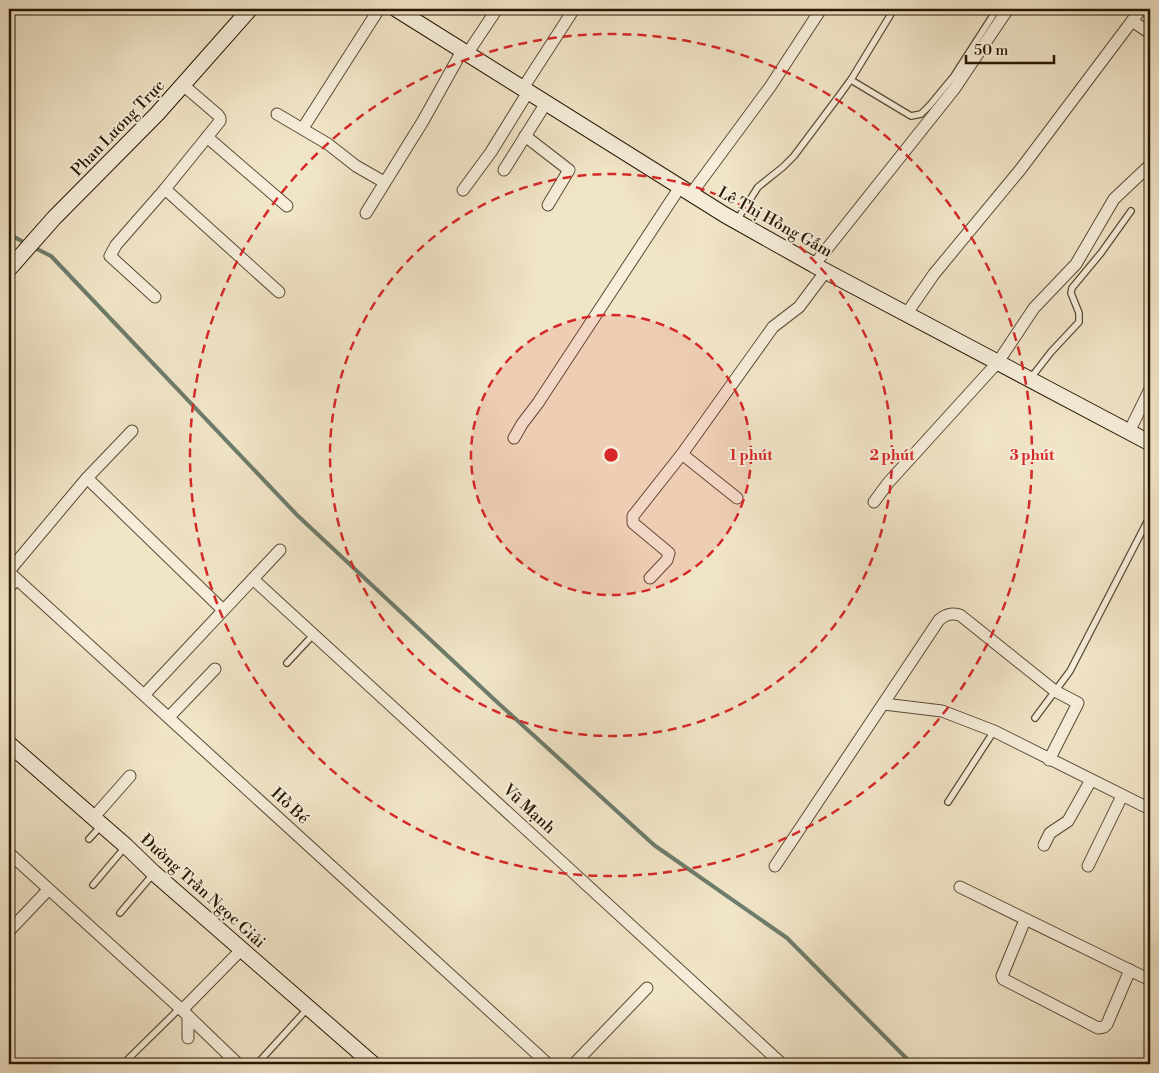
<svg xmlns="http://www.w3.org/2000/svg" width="1159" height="1073" font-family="'Libre Bodoni',serif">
	<rect width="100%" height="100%" fill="#f1e5c8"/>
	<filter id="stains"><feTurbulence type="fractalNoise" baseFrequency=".004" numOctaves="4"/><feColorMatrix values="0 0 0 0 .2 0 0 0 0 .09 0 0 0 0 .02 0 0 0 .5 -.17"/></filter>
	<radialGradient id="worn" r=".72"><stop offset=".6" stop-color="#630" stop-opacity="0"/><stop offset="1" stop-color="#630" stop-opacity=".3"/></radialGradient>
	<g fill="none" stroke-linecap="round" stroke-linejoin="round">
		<!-- stream -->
		<g stroke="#6d7c6c" stroke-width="4">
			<polyline points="9,234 27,244"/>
			<polyline points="33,247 51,256 297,515 497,702 654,845 787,938 912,1064"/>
		</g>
		<defs>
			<g id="lane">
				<polyline points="851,80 911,116 921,114 930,105 954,76 997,9"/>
				<polyline points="737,220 758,187 783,167 794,156 839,96 852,78 894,9"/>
				<polyline points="1030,379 1051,352 1079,322 1079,313 1071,293 1072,288 1101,253 1131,211"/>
				<polyline points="9,591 19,581"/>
				<polyline points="287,663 314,634"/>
				<polyline points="1035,718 1070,671 1150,516"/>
				<polyline points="948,802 994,731"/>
				<polyline points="89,839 102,825"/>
				<polyline points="93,885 126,846"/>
				<polyline points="120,913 154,873"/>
				<polyline points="123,1064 180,1008"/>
				<polyline points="257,1064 308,1008"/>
			</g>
			<g id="street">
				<polyline points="1132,21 1150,33"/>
				<polyline points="467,54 497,9"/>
				<polyline points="523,88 574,9"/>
				<polyline points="277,114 328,144 356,166 384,182"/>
				<polyline points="303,128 379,9"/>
				<polyline points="525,136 569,170 548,205"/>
				<polyline points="207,137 287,206"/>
				<polyline points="504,170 546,103"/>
				<polyline points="165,189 279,292"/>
				<polyline points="463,190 491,152 528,92"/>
				<polyline points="691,194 770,87 821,9"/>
				<polyline points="366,213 423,121 462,51"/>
				<polyline points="814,265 955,88 1008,9"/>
				<polyline points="155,297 110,256 116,245 165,189 220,121 220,118 218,115 183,85"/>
				<polyline points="907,313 934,274 1020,170 1141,9"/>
				<polyline points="1129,432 1150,389"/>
				<polyline points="514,438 522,424 538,403 680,187"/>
				<polyline points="682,454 737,498"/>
				<polyline points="87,478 223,610"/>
				<polyline points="874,502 888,483 998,362 1034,308 1076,264 1114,199 1150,165"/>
				<polyline points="9,571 87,478 132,431"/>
				<polyline points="9,572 548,1064"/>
				<polyline points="650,578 667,560 669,553 633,523 633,516 682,454 773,327 799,307 826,271"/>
				<polyline points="253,579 782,1064"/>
				<polyline points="144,695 280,550"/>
				<polyline points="884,704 942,711 994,731 1150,809"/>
				<polyline points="169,717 215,669"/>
				<polyline points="93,818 130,776"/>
				<polyline points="1044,845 1050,833 1068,821 1091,780"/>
				<polyline points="9,853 182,1010 238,1064"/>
				<path d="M775,866l164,-246c7,-6 12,-7 21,-5l95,76 23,12 -29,57"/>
				<polyline points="1088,866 1122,796"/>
				<polyline points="960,887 1150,980"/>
				<polyline points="1025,920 1002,976 1003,979 1098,1028 1104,1027 1107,1024 1130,970"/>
				<polyline points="9,931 48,890"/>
				<polyline points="182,1010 242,949"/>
				<polyline points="188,1016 188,1038"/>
				<polyline points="574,1064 647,988"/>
			</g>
			<g id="secondary">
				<polyline points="396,9 725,215 814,265 1150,443"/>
				<polyline points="9,269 54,218 157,114 250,9"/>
				<polyline points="9,744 126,846 154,873 373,1064"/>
			</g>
		</defs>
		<!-- lane casing -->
		<use href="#lane" stroke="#5a4a34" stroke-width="8"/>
		<!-- street casing -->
		<use href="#street" stroke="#5a4a34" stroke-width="13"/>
		<!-- secondary casing -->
		<use href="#secondary" stroke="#271703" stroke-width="17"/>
		<!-- lane -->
		<use href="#lane" stroke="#f6eedb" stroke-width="5.5"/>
		<!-- street -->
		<use href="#street" stroke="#f6eedb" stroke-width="11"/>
		<!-- secondary -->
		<use href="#secondary" stroke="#f6eedb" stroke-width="15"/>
	</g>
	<!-- distance rings -->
	<circle cx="611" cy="455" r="140" fill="#d62828" fill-opacity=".12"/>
	<g fill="none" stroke="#d62828" stroke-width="2.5" stroke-dasharray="9 6">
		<circle cx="611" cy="455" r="140"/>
		<circle cx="611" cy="455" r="281"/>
		<circle cx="611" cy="455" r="421"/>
	</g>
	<g text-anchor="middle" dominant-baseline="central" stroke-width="4" stroke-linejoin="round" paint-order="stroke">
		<!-- street labels -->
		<g font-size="16" fill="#271703" stroke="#f6eedb">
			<text transform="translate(118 128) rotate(-46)">Phan Lương Trực</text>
			<text transform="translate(775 222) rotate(29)">Lê Thị Hồng Gấm</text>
			<text transform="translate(290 806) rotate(43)">Hồ Bé</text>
			<text transform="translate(529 809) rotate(43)">Vũ Mạnh</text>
			<text transform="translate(203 891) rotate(42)">Đường Trần Ngọc Giải</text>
		</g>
	</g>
	<circle cx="611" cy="455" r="8" fill="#d62828" stroke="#f6eedb" stroke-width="2.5"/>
	<g font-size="15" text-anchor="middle" font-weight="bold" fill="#d62828" stroke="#f6eedb" stroke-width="4" stroke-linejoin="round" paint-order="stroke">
		<text x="751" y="460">1 phút</text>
		<text x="892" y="460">2 phút</text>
		<text x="1032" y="460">3 phút</text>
	</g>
	<!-- margin -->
	<rect width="1159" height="1073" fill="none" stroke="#f1e5c8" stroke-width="30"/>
	<rect x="10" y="10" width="1139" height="1053" fill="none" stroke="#271703" stroke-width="2.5"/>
	<rect x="15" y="15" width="1129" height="1043" fill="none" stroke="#271703"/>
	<!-- scale -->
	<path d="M966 55v8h88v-8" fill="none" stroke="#271703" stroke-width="2.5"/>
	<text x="974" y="55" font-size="15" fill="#271703" stroke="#f6eedb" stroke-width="4" paint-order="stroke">50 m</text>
	<rect width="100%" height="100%" filter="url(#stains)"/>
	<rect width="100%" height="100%" fill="url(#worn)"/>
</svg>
